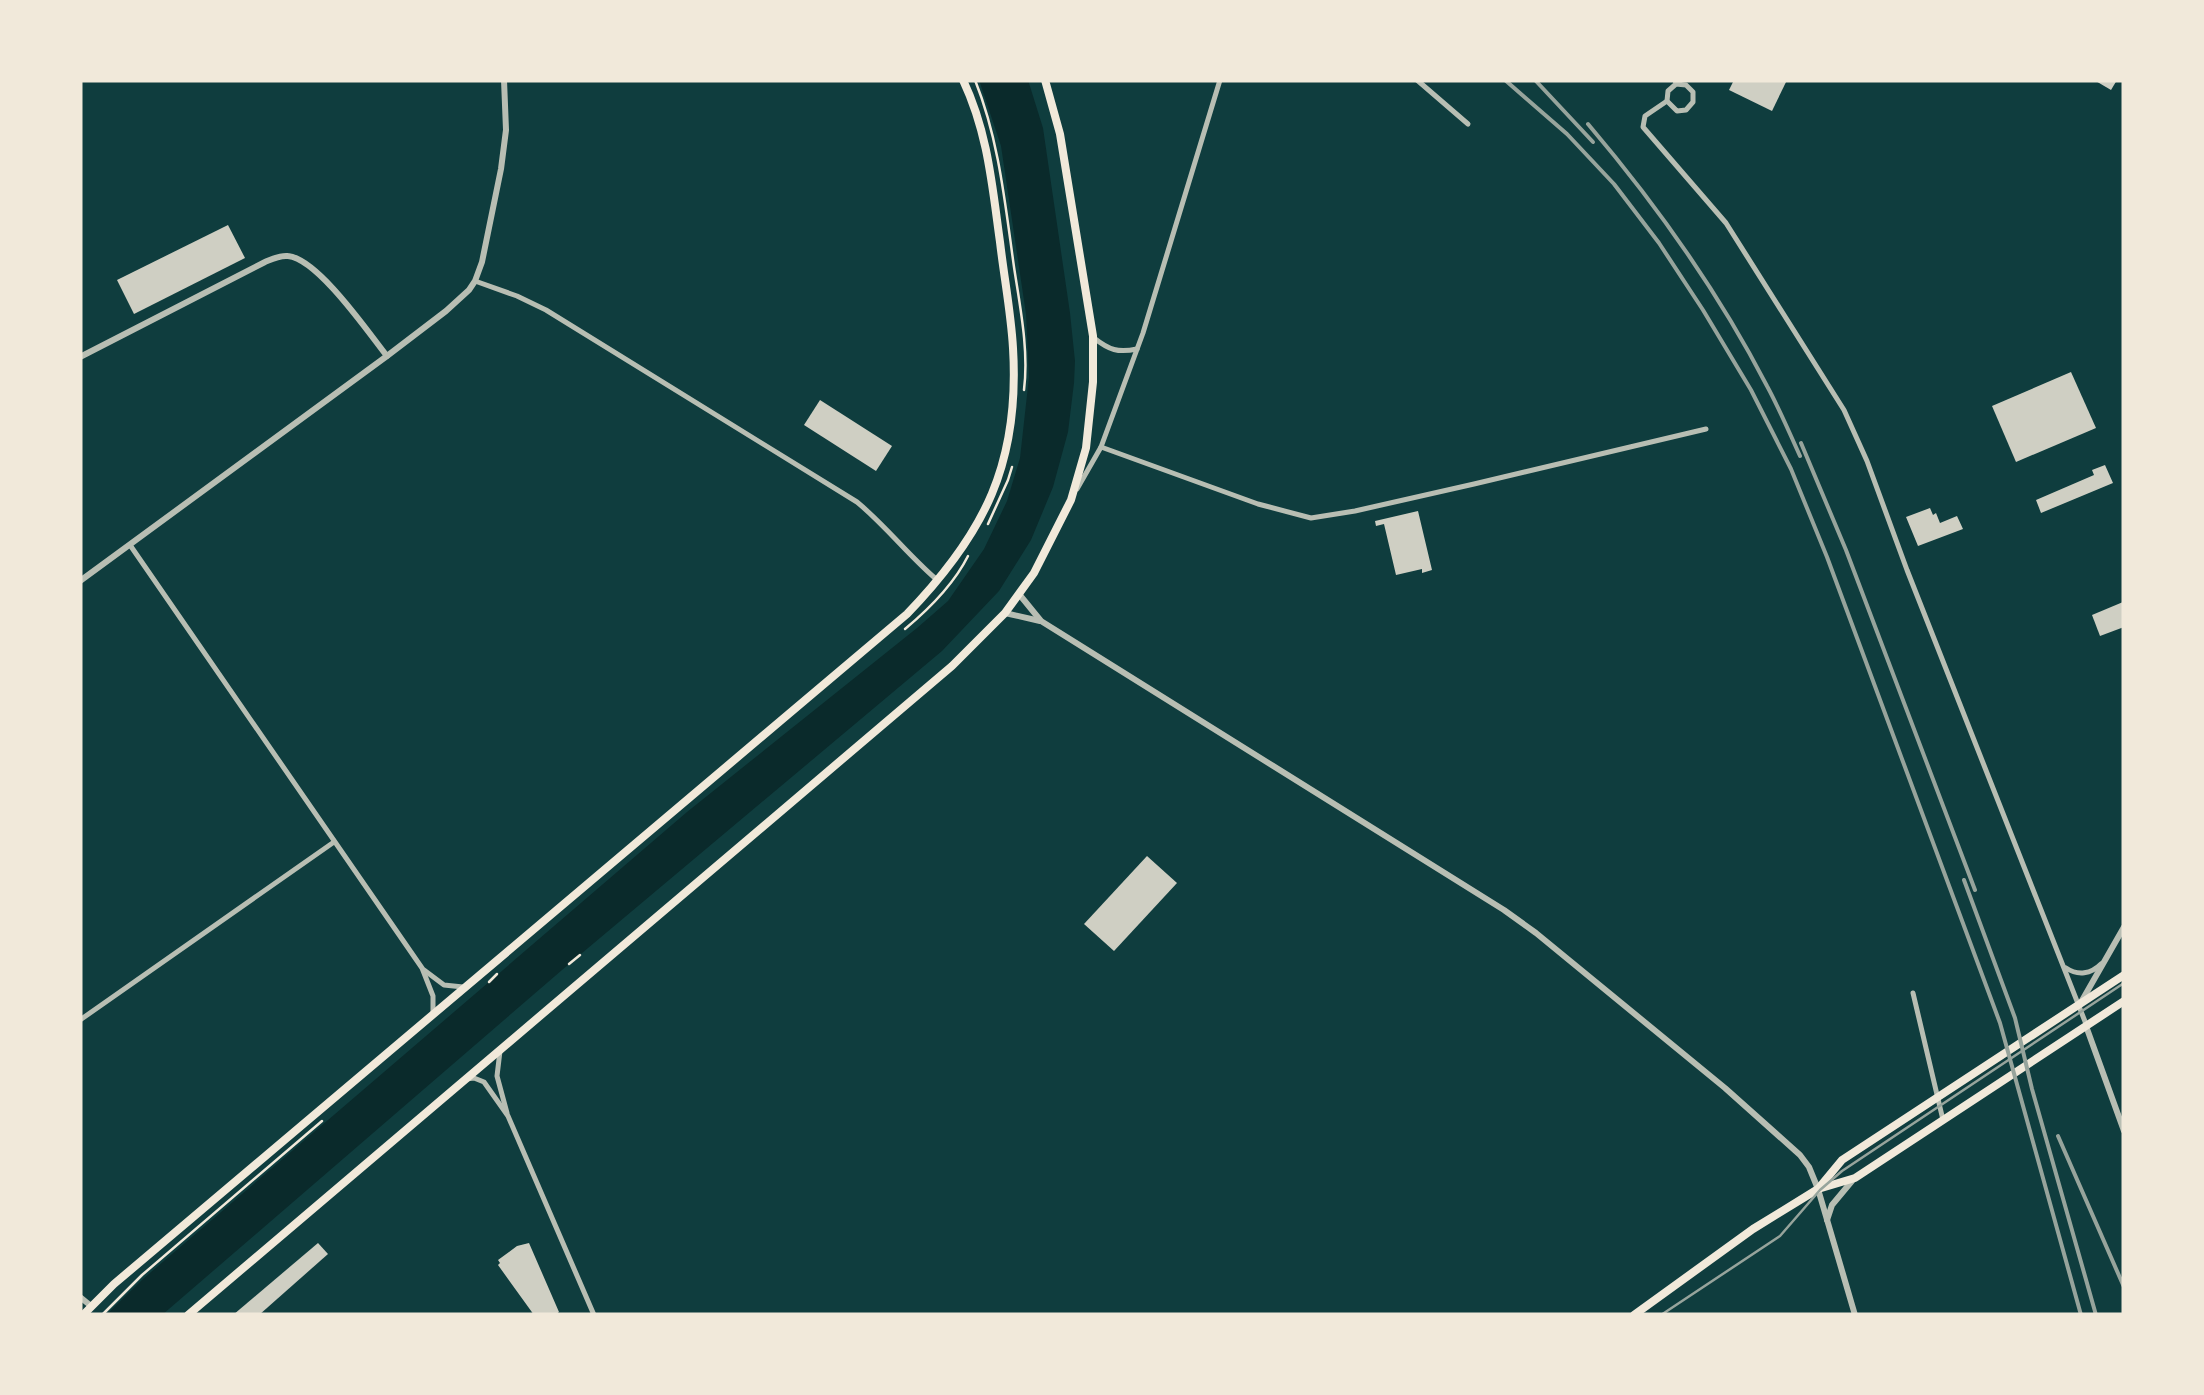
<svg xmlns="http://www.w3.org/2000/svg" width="2204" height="1395" font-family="'PT Sans Narrow',sans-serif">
	<rect width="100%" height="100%" fill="#0f3d3e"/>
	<!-- water -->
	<polygon fill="#0a2a2b" points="979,80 1028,80 1043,128 1070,313 1075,361 1074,383 1068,432 1053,487 1031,540 999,591 942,651 569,964 162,1315 106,1315 144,1278 687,812 917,628 948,601 984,549 1007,501 1020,458 1029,377 1026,314 1001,146"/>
	<!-- building -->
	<g fill="#cfcfc3">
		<polygon points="1734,80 1787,80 1772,111 1729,90"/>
		<polygon points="2094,80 2117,80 2111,90"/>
		<polygon points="228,225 245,258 134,314 117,280"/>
		<polygon points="2071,372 2096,428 2016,462 1992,406"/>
		<polygon points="820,400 892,446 876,471 804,425"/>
		<polygon points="2105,465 2113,483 2041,513 2036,500 2094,475 2092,470"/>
		<polygon points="1930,508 1933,515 1936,513 1940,523 1957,516 1963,529 1918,546 1906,517"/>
		<polygon points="1418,511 1432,570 1422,573 1422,569 1396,575 1384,524 1376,526 1375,521"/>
		<polygon points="2123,602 2124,627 2100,636 2092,615"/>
		<polygon points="1147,856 1177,883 1114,951 1084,924"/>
		<polygon points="318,1243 328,1254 259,1315 233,1315"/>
		<polygon points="529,1243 559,1312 555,1315 534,1315 498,1265 500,1263 498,1260 517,1246"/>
	</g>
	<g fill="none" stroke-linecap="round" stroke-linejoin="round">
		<!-- path -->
		<g stroke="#f1e9da" stroke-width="2.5">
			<path d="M975,80c24,60 30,123 39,187 6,40 15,83 10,123"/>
			<polyline points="988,524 1008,480 1012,467"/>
			<path d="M905,629c24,-20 49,-45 63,-73"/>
			<polyline points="569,964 580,955"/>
			<polyline points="489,982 497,974"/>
			<polyline points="102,1315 142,1275 322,1121"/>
		</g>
		<!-- minor -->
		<g stroke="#b8beb3" stroke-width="5">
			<polyline points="1417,80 1468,124"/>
			<polyline points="1675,80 1676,84 1668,91 1667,101 1677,111 1686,110 1693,102 1693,92 1686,85 1676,84"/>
			<polyline points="1667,101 1645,116 1643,127 1726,223 1844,410 1867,461 1907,570 2086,1024"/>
			<path d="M475,281l42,15 29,14 311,192c29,24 51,53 79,77"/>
			<path d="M1094,338c15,12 24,15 43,11"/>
			<polyline points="1101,447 1258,504 1311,518 1355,511 1474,484 1706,429"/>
			<polyline points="1077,489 1101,447 1143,333 1220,80"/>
			<polyline points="130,545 422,968 433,996 433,1014"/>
			<path d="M2066,968c12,8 25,6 35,-4"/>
			<polyline points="424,970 444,985 463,987"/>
			<polyline points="1913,993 1943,1120"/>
			<polyline points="80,1020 334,842"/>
			<polyline points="500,1051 497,1076 507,1113"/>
			<polyline points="466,1079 474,1078 484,1082 508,1116 594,1315"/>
		</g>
		<!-- tertiary -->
		<g stroke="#b8beb3" stroke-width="6">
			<path d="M80,357l185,-95c7,-3 15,-7 23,-6 30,3 80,76 99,100"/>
			<polyline points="80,581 387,356 446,311 469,290 475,281 482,262 501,169 506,130 504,80"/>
			<polyline points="1019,594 1041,621 1504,910 1536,933 1725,1088 1800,1155 1809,1167 1818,1189 1855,1315"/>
			<polyline points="1005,613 1040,621"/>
			<polyline points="2080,1004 2124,927"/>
			<polyline points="2086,1026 2124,1131"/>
			<polyline points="1827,1220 1832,1205 1852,1181"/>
			<polyline points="80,1297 91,1306"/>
		</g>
		<!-- secondary -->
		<g stroke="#f1e9da" stroke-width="8">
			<polyline points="1818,1189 1842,1160 2124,975"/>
			<path d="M83,1315l31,-31 793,-670c78,-81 113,-151 106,-266 -2,-35 -9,-71 -13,-106 -8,-57 -12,-109 -37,-162"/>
			<polyline points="188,1315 952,666 1005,613 1034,573 1071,500 1086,448 1093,382 1093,336 1060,134 1045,80"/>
			<polyline points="1634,1315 1753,1229 1818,1189 1855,1178 2124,1001"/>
		</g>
		<!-- tram -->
		<polyline stroke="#97a49c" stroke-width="2.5" points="1661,1315 1780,1236 1820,1190 1842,1171 2124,983"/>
		<!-- rail -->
		<g stroke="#97a49c" stroke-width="4">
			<polyline points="1505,80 1567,134 1614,184 1659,243 1703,310 1751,390 1791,469 1827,557 2000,1023 2081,1315"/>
			<polyline points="1535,80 1593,142"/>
			<path d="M1588,124c67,79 131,169 179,262 12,22 22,46 33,70"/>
			<polyline points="1801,443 1846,550 1975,890"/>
			<polyline points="1964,880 2015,1018 2032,1089 2096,1315"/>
			<polyline points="2058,1136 2124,1287"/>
		</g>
	</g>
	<!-- border -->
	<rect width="2204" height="1395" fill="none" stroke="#f1e9da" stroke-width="165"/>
</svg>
